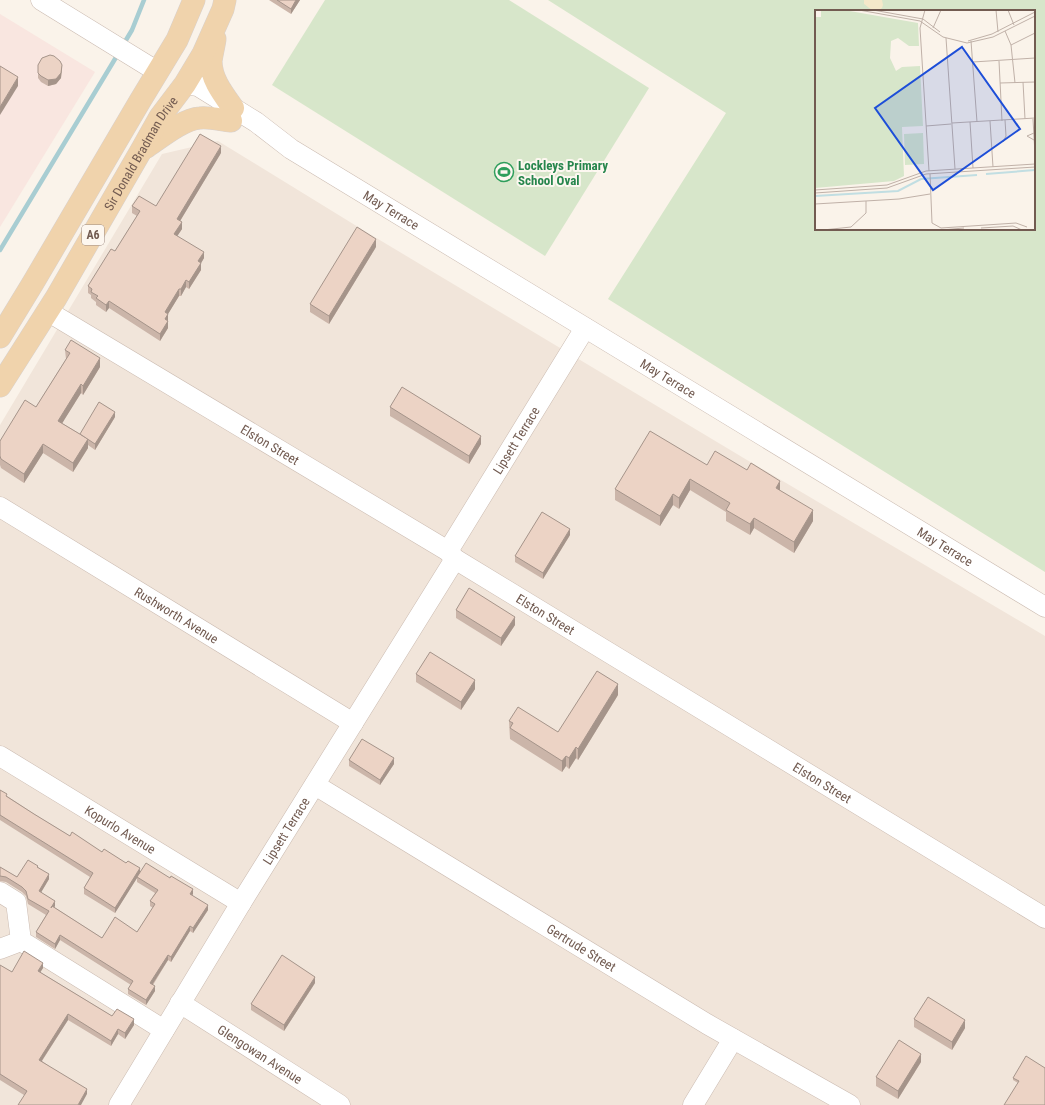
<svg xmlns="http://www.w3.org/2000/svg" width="1045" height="1105" font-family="'Roboto Condensed',sans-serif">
	<rect width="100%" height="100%" fill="#faf3ea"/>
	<!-- residential -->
	<polygon fill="#f1e5da" points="218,141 363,230 747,460 1045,636 1045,1105 0,1105 0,425 162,154"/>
	<!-- commercial -->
	<polygon fill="#f9e6e0" points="0,14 95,72 0,227"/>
	<!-- green -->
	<g fill="#d7e6ca" fill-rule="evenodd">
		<polygon points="325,0 509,0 649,88 545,256 272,85"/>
		<path d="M548,0h497v572l-437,-273 118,-186zM816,11h218v218h-218z"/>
	</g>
	<!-- sand -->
	<path fill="#f5e9ca" d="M864,0h18l1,5 -1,3c-7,7 -12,0 -18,-4z"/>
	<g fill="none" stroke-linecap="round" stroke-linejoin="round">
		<!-- stream -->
		<g stroke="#a8cdd2" stroke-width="4.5">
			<polyline points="123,45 132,30 144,0"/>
			<polyline points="0,250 118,54"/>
		</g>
		<defs>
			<g id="minor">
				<polyline points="41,0 158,72"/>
				<path id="s1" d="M185,84l13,2 58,36 35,27 754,458"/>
				<path id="s2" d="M47,311l401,240 7,8 590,359"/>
				<path id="s3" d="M0,507l353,216"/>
				<path id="s4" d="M448,551l137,-223"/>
				<path id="s5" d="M0,756l241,147"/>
				<path id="s6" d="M315,785l392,239 143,81"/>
				<polyline points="0,892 16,902 21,941 164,1030"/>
				<polyline points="0,949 21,941"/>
				<path id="s7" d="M180,1003l160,102"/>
				<path id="s8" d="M119,1105l122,-202 214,-344"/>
				<polyline points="693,1105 733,1039"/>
			</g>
			<g id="major">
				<path d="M215,39c-1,7 -3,15 -4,22 0,18 12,33 22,47"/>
				<path d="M145,148c15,-10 38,-29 55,-30 10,-1 21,2 31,3"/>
				<polyline points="0,337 33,283 140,101 177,40 194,0"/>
				<path id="s9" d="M0,386l56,-88 86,-149 18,-32 25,-33 18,-30 20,-45 2,-9"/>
			</g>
		</defs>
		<!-- minor casing -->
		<use href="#minor" stroke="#cbbbb1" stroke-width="21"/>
		<!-- major casing -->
		<use href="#major" stroke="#d8d1ce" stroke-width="23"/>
		<!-- minor -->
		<use href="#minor" stroke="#fff" stroke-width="20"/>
		<!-- major -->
		<use href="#major" stroke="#f0d3ac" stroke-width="22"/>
	</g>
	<!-- wall -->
	<g fill="#cbb5a9">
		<polygon points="269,0 300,0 291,14"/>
		<polygon points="38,65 62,70 61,78 56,84 48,86 41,82 38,78"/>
		<polygon points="221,153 180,221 182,229 177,236 204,258 201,263 201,270 189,289 186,287 181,296 179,296 168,314 168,328 160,341 109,308 106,312 96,305 96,302 91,298 91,295 88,293 88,286 115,251 137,216 132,213 132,206 156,206"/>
		<polygon points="376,247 329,324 310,312 310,304"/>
		<polygon points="65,350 100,367 83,395 81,393 62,423 80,434 115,417 95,450 88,445 88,448 73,472 43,453 24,483 1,468 0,465 0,441 36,407 66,359"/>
		<polygon points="390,407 481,444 469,464 390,416"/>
		<polygon points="707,465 780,490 813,521 794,553 754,528 750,535 726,521 726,512 690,490 679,509 673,505 660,526 615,500 615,489"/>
		<polygon points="570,535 543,579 515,562 515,556"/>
		<polygon points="456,610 515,625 501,646 456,618"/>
		<polygon points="416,674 475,689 461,710 416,682"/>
		<polygon points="618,695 578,760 576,758 569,769 566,766 562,772 510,739 509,721 558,732"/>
		<polygon points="349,760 394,764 380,785 349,766"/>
		<polygon points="0,790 7,796 34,814 70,836 102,852 140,873 193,894 192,895 208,910 193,933 190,931 171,962 168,960 153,985 155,991 146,1005 128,994 128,989 131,985 60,940 55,949 36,937 36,932 46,915 28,904 26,896 22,892 6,882 0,881 0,867 17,877 38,867 49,879 41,892 55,906 54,907 102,938 137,932 153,908 150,906 150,901 155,893 137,882 137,878 115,913 84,894 84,888 90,877 0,820"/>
		<polygon points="0,965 12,972 43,968 40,972 112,1016 134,1025 125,1039 118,1034 111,1046 68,1020 42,1061 87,1094 24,1095 0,1080"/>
		<polygon points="315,983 284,1031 251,1010 251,1004"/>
		<polygon points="914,1019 965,1028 952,1050 914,1027"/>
		<polygon points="921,1062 898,1099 876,1086 876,1077"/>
		<polygon points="1045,1068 1018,1083 1013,1080 1013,1078"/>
	</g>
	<!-- shaded-wall -->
	<g fill="#a5948a">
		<polygon points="296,0 300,0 291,14 291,9"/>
		<polygon points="62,65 61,78 56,84 48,86 48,80"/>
		<polygon points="18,77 18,86 0,115 0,107"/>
		<polygon points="221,146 221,153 177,226 177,219"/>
		<polygon points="182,222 182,229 174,241 174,234"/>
		<polygon points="376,239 376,247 329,324 329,316"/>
		<polygon points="204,252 204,258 200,265 201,263 201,270 189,289 189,282 198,261"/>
		<polygon points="186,280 186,287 181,296 181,289"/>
		<polygon points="179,289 179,296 168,314 168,320 165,325 165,312"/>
		<polygon points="109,301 109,308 106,312 106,305"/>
		<polygon points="168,321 168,328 160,341 160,334"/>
		<polygon points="100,358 100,367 83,395 83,386"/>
		<polygon points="81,384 81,393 58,430 58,421"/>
		<polygon points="115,412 115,417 95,450 95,444"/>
		<polygon points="481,436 481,444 469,464 469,456"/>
		<polygon points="88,439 88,448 73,472 73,463"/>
		<polygon points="43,444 43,453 24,483 24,474"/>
		<polygon points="690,479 690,490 679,509 679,498"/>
		<polygon points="780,481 780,491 776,488"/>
		<polygon points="673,494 673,505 660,526 660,516"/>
		<polygon points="813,510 813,521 794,553 794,542"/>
		<polygon points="754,518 754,528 750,535 750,524"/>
		<polygon points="570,529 570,535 543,579 543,573"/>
		<polygon points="515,617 515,625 501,646 501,638"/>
		<polygon points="475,680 475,689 461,710 461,702"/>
		<polygon points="618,684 618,695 578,760 578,749"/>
		<polygon points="576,747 576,758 569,769 569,758"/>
		<polygon points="566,756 566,766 562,772 562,761"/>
		<polygon points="394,758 394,764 380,785 380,780"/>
		<polygon points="140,868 140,874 137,877 137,878 115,913 115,908"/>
		<polygon points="49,874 49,879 39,896 39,891"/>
		<polygon points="193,889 193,894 190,899 190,894"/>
		<polygon points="55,901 55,906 51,913 51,908"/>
		<polygon points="208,905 208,910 193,933 193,928"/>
		<polygon points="190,926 190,931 171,962 171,957"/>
		<polygon points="60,935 60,940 55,949 55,944"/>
		<polygon points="168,955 168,960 150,988 150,983"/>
		<polygon points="43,963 43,968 38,976 38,971"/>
		<polygon points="315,977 315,983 284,1031 284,1025"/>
		<polygon points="155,986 155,991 146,1005 146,1000"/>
		<polygon points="68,1014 68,1020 39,1065 39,1060"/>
		<polygon points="134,1019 134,1025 125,1039 125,1033"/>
		<polygon points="965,1020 965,1028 952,1050 952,1042"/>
		<polygon points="118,1029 118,1034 111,1046 111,1041"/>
		<polygon points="921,1054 921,1062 898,1099 898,1091"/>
		<polygon points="87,1089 87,1094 81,1105 78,1105"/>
	</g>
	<!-- building -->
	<g fill="#ecd3c5" stroke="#a5948a">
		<polygon points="277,0 296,0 291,9"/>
		<polygon points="50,55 54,56 60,61 62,65 61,73 56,79 48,80 41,76 38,73 38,65 42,58"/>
		<polygon points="0,66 18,77 0,107"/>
		<polygon points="200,134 221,146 177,219 182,222 174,234 204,252 198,261 201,263 189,282 186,280 181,289 179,289 165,312 168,314 165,319 168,321 160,334 109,301 106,305 96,298 98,296 91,292 92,289 88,286 111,249 115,251 140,211 132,206 139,196 156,206"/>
		<polygon points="357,227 376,239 329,316 310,304"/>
		<polygon points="71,340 100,358 83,386 81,384 58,421 88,439 73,463 43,444 24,474 1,459 0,456 0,441 25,400 36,407 70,353 65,350"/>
		<polygon points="402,387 481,436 469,456 390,407"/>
		<polygon points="99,402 115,412 95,444 80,434"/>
		<polygon points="650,431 707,465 715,451 747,470 751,463 780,481 776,488 813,510 794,542 754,518 750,524 726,510 730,503 690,479 679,498 673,494 660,516 615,489"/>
		<polygon points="542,512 570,529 543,573 515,556"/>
		<polygon points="469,588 515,617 501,638 456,610"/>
		<polygon points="430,652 475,680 461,702 416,674"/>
		<polygon points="597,671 618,684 578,749 576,747 569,758 566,756 562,761 510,728 513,723 509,721 518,707 558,732"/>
		<polygon points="362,739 394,758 380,780 349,760"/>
		<polygon points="0,790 7,794 6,796 34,814 70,836 72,832 102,852 104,849 126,863 128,861 140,868 115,908 84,888 93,873 0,815"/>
		<polygon points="28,860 38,866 37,867 49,874 39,891 55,901 51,908 52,906 102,938 115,917 137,932 155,904 150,901 158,890 137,877 146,863 170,878 171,876 193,889 190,894 208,905 193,928 190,926 171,957 168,955 150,983 155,986 146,1000 128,989 133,981 60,935 55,944 36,932 49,911 28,899 26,891 22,887 6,877 0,876 0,867 17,877"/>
		<polygon points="24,951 43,963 38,971 112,1016 117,1009 134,1019 125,1033 118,1029 111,1041 68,1014 39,1060 87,1089 78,1105 18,1105 27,1091 0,1074 0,965 12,972"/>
		<polygon points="282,955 315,977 284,1025 251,1004"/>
		<polygon points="928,997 965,1020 952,1042 914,1019"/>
		<polygon points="899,1040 921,1054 898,1091 876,1077"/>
		<polygon points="1026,1056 1045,1068 1045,1105 1004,1105 1019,1081 1013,1078"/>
	</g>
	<!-- icons -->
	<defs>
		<symbol id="stadium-ring" viewBox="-11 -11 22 22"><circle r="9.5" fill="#fdf7f0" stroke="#2e9e5b" stroke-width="1.5"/><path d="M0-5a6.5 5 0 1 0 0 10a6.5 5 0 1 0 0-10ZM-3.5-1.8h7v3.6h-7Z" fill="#2e9e5b"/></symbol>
	</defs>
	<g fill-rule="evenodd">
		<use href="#stadium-ring" x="493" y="161" width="22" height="22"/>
	</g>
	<g text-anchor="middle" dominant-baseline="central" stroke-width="4" stroke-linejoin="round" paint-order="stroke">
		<!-- shield labels -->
		<rect fill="#fdf7f0" stroke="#9c8a81" stroke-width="1" x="82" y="225" width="22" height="20" rx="3"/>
		<g font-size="12" font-weight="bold" fill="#725b51">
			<text x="93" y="235">A6</text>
		</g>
		<!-- street labels -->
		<g font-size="13" fill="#725b51" stroke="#fdf7f0">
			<text stroke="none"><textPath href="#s9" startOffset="272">Sir Donald Bradman Drive</textPath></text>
			<text stroke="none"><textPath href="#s1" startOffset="243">May Terrace</textPath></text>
			<text stroke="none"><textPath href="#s1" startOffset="567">May Terrace</textPath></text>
			<text stroke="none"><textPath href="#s4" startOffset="130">Lipsett Terrace</textPath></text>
			<text stroke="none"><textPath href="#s2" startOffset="260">Elston Street</textPath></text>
			<text stroke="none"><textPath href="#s1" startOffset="891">May Terrace</textPath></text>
			<text stroke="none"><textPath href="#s2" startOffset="584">Elston Street</textPath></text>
			<text stroke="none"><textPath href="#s3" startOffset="207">Rushworth Avenue</textPath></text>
			<text stroke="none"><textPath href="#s2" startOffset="908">Elston Street</textPath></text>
			<text stroke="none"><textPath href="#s5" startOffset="141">Kopurlo Avenue</textPath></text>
			<text stroke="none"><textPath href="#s8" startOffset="321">Lipsett Terrace</textPath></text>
			<text stroke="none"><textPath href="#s6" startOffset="312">Gertrude Street</textPath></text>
			<text stroke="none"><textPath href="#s7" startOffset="95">Glengowan Avenue</textPath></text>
		</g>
		<!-- leisure labels -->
		<g font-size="13" font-weight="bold" fill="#27864d" stroke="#fdf7f0" text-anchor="start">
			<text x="518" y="165">Lockleys Primary<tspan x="518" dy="15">School Oval</tspan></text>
		</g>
	</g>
	<!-- overview -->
	<g transform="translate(815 10)">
		<rect width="220" height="220" fill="#faf3ea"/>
		<path d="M6,0h23l74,13 1,23h-10l-11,-8 -7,3 -1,17 6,13 6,-4 18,-1 3,60 -21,1 2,49 -10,5 -79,7v-171h6zM108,123l1,31 -19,1 -1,-31z" fill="#d7e6ca"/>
		<path fill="none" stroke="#c1dee2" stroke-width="2" d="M171,164l49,-4M0,186l83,-5 23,-12 56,-4"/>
		<path fill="none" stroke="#c0b1a8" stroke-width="1" d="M44,0l61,11 23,16 24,6 26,-6 42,-21M58,0l50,9 17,13M110,0l-5,18 9,143M181,0l2,22M193,0l6,15M118,18l8,-18M190,21l6,14 4,38M131,28l9,131M153,31l24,-7 43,-22M156,31l6,81M196,35l24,-12M184,51l3,60M158,52l62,-4M208,72l2,37M185,73l35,-1M218,109l2,35M175,111l3,46M155,112l3,46M137,113l83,-5M111,116l25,-2M219,123l-7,3 7,4M188,132l3,-6 -1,-16M115,164l2,49M0,180l72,-5 39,-14 109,-7M0,183l72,-5 39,-14 109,-7M0,194l84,-5 31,-5M117,213l9,5 75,-5 11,4M166,218l32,-2 9,4M8,220l28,-3 15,-14v-12M126,220l23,-2"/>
		<path fill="#1d4ed8" fill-opacity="0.15" stroke="#1d4ed8" stroke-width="2" d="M147,37l58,82 -87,61 -58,-82z"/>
		<rect width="220" height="220" fill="none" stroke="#725b51" stroke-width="2"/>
	</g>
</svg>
